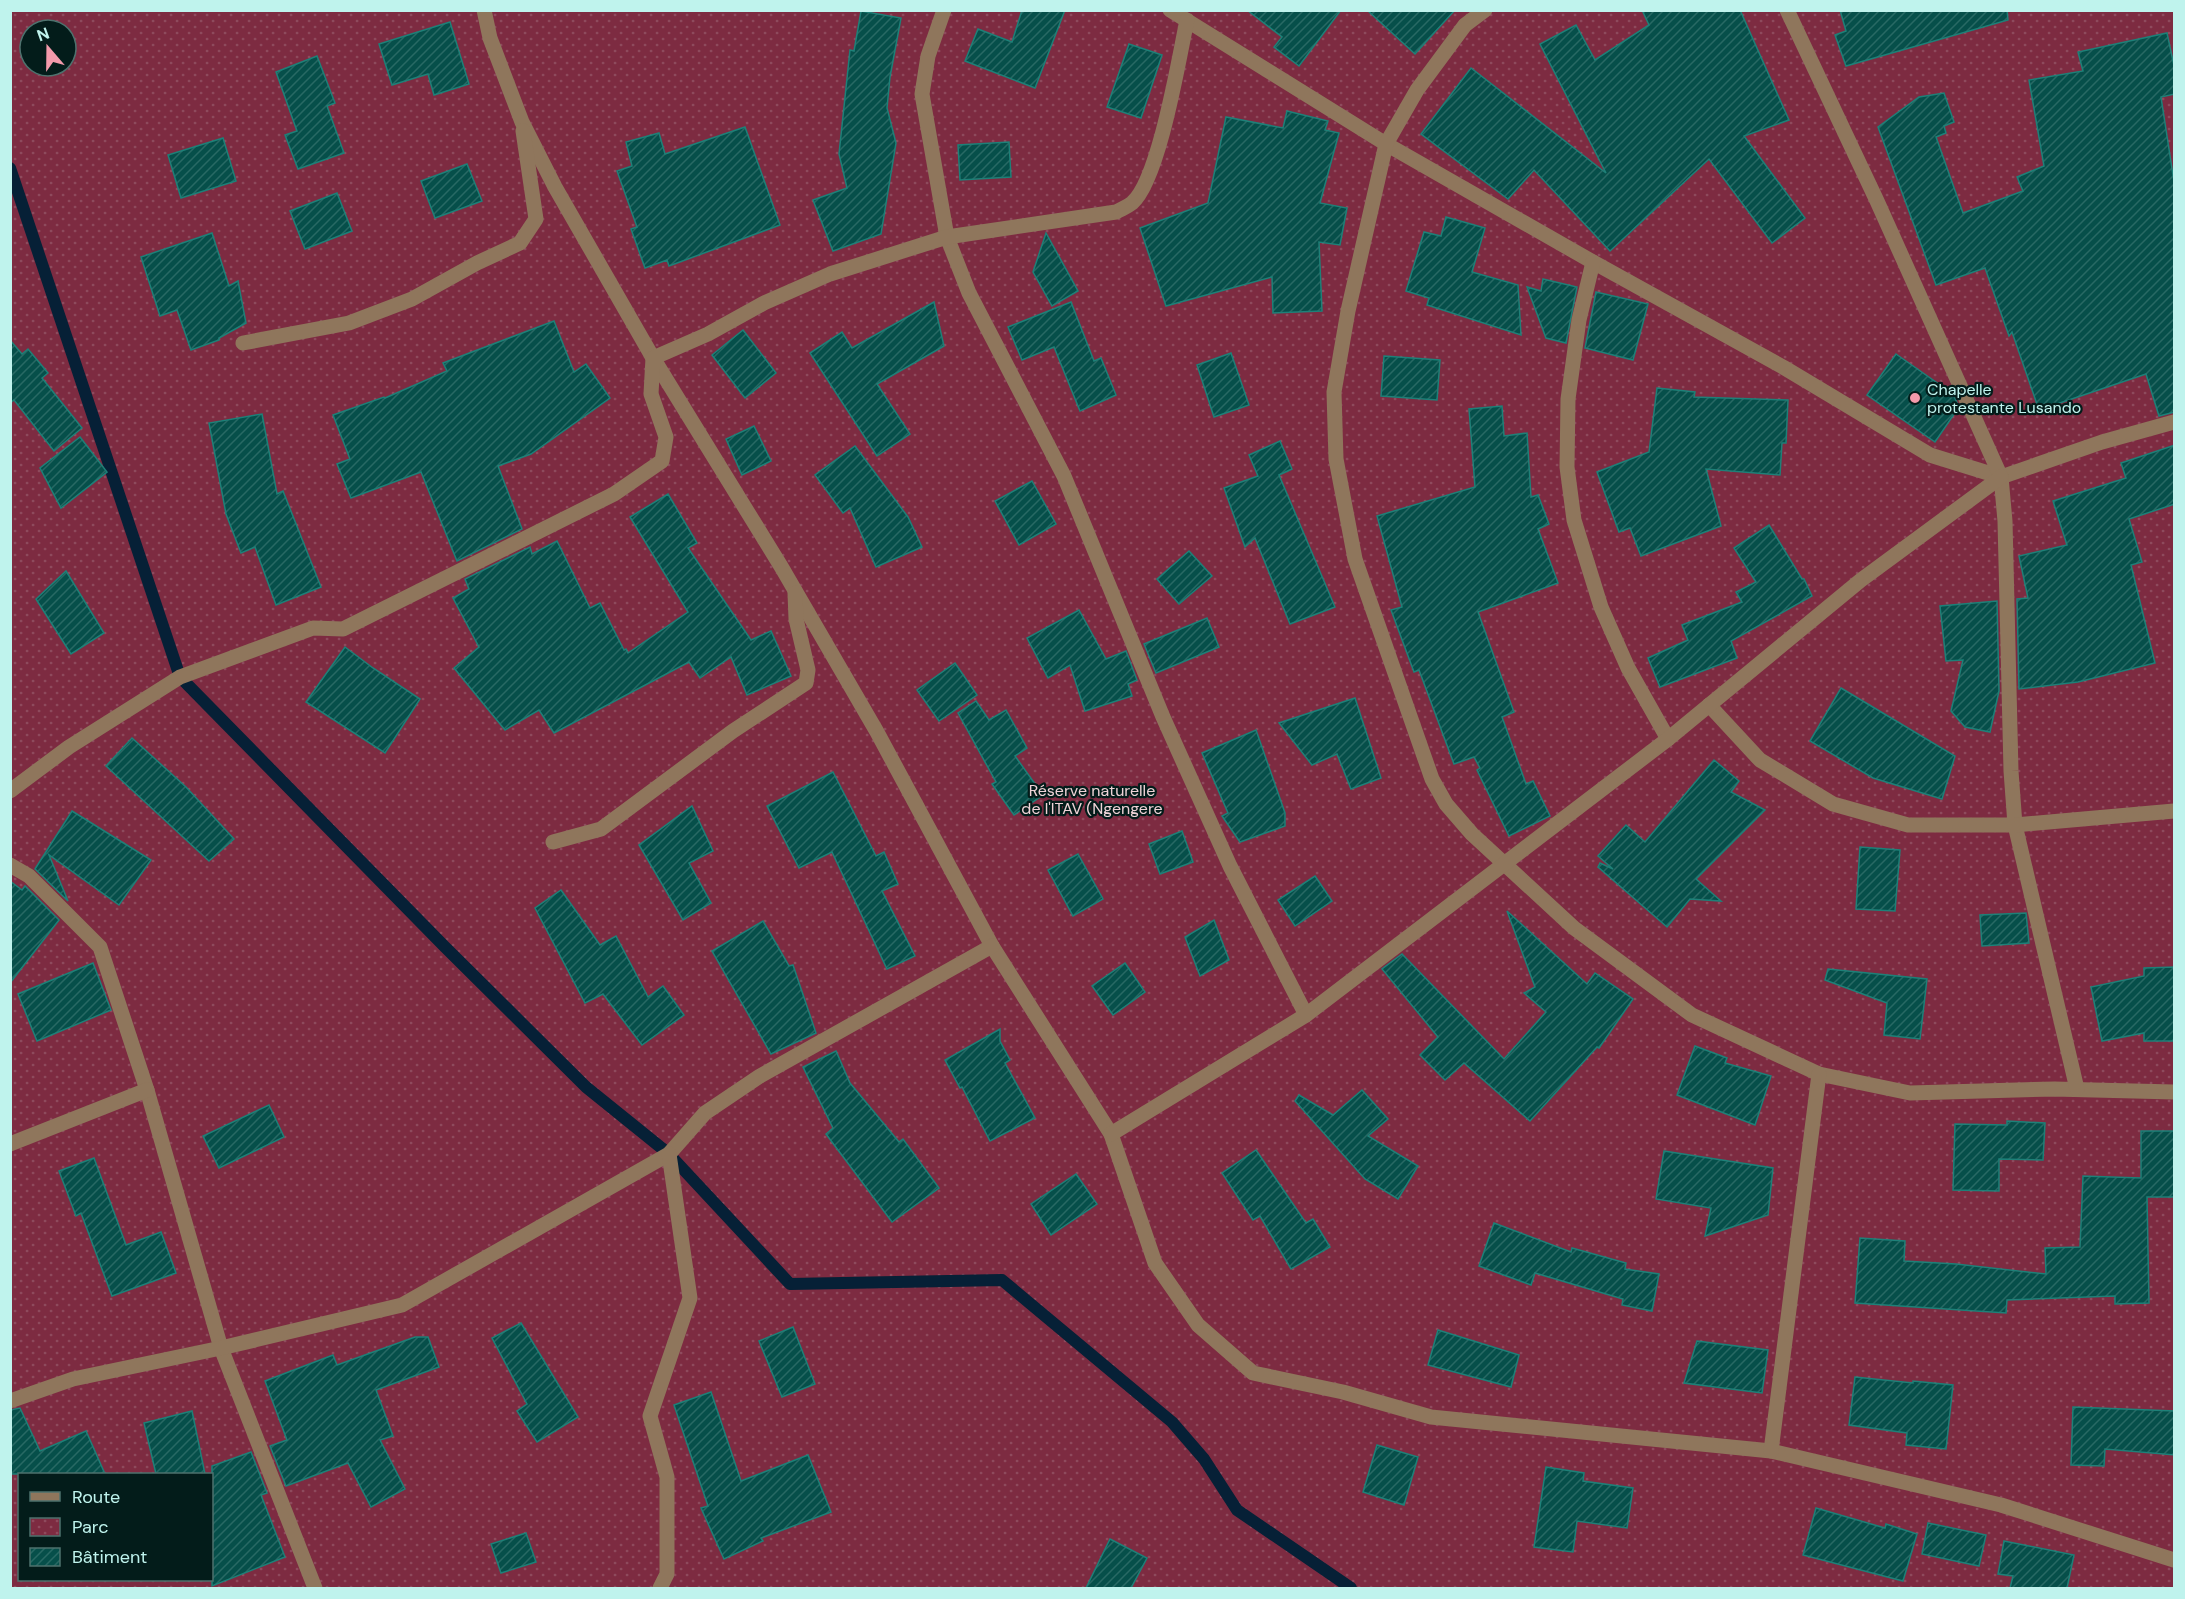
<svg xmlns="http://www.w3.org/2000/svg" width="2185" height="1599" font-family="'DM Sans',sans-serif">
	<defs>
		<pattern id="park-dots" width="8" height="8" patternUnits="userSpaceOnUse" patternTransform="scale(1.5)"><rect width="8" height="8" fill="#7d2b41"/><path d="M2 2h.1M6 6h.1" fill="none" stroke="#8e4a5d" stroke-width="1.8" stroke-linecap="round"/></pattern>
		<pattern id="building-hatch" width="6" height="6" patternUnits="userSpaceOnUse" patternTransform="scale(1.5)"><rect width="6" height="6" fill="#064f4a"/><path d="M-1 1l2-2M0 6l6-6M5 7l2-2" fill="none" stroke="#286964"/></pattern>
	</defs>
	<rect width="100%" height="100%" fill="#103733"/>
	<!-- park -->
	<path fill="url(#park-dots)" fill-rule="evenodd" d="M11,11h2163v1577h-2163zM30,30h36v36h-36zM20,1474h192v106h-192z"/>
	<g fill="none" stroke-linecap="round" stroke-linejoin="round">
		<!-- stream -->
		<polyline stroke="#062036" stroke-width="12" points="10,168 180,677 445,947 586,1087 669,1154 790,1284 1002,1280 1172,1422 1204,1459 1237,1510 1351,1588"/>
	</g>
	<!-- building -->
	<g fill="url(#building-hatch)" stroke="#1e8078" stroke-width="1.5">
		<polygon points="1022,10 1065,10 1035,88 965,61 978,29 1012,42"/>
		<polygon points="1247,10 1341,10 1299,66 1274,47 1282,37"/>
		<polygon points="1367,10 1455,10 1415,54"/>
		<polygon points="1642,10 1740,10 1789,120 1744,136 1805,218 1772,243 1709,159 1610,251 1534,170 1508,199 1421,134 1471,68 1606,173 1540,44 1576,25 1595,60 1649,25"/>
		<polygon points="1840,10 2007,10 2008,20 1846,66 1835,35 1846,31"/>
		<polygon points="861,11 901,18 890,77 887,108 896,143 881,234 833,251 813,200 847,188 839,154 850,50 854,51"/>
		<polygon points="450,22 469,84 434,95 428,74 392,85 379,44"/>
		<polygon points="2167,33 2175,70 2175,94 2161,97 2175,188 2175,412 2159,416 2146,374 2039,410 2012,332 2009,336 1985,268 1936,285 1878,127 1919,97 1944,93 1954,122 1944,126 1946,133 1936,137 1963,213 2023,191 2017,177 2044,166 2029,80 2083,71 2078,52"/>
		<polygon points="1129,44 1162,55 1141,118 1107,107"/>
		<polygon points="317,56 335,103 327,106 344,153 298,169 285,135 297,131 276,72"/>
		<polygon points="1287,111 1328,121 1325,130 1339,133 1320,203 1347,208 1340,245 1319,242 1322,311 1273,313 1272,277 1166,306 1140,228 1208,203 1226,117 1283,128"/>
		<polygon points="745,127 780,225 669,266 667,260 645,268 631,229 637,227 617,171 632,166 626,142 659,133 665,154"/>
		<polygon points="223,138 236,181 181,198 168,155"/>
		<polygon points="1009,142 1011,177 960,180 958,145"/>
		<polygon points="467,164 482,201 435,218 421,181"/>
		<polygon points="337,193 352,231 305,249 290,211"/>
		<polygon points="1446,217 1485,228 1472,272 1518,285 1521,335 1427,305 1429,298 1406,291 1424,232 1441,236"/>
		<polygon points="212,233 229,286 238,281 246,323 219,338 219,340 191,350 177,310 160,316 141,257"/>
		<polygon points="1046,233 1078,291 1052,306 1033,272"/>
		<polygon points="1543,279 1577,287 1566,343 1546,338 1527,287 1541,291"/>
		<polygon points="1596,292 1648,304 1633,360 1585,348"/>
		<polygon points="934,302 944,346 877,384 910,434 877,456 810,353 842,332 852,348"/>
		<polygon points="1071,302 1094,361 1101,358 1116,395 1080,411 1054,347 1022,360 1008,327"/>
		<polygon points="554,321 574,372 586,364 610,398 531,454 498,466 522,529 457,561 421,472 351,498 337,464 350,459 333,415 384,397 385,398 447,371 443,363"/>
		<polygon points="743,330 776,373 745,398 712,355"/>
		<polygon points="10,340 22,354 28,349 48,373 42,378 82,428 54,451 14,400 10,403"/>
		<polygon points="1231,353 1249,405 1214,417 1197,365"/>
		<polygon points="1896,354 1953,394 1959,407 1935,442 1867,395"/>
		<polygon points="1384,356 1440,360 1437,400 1381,396"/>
		<polygon points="1657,388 1695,392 1694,397 1788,400 1786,443 1782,443 1780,475 1706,469 1721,526 1641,556 1630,528 1619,532 1597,472 1649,452"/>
		<polygon points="1502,406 1504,436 1527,433 1531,497 1538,495 1549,524 1538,529 1558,583 1478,612 1514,712 1502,717 1526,784 1533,781 1550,816 1509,836 1477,770 1480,768 1474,757 1454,764 1419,670 1414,672 1391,610 1402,607 1377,516 1475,487 1469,409"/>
		<polygon points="262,414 277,494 283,491 321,587 276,605 255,547 241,553 226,514 209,423"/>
		<polygon points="754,426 771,461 742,475 726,439"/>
		<polygon points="80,437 107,472 61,508 40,468"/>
		<polygon points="1280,441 1292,469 1279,475 1335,607 1290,624 1255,538 1245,547 1224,488 1258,476 1249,455"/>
		<polygon points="2175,445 2175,504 2129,519 2142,562 2131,565 2155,663 2078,682 2019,689 2017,599 2028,598 2019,556 2067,545 2053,501 2126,478 2121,463"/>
		<polygon points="855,446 908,517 922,547 876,567 850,508 843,513 815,475"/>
		<polygon points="1032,481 1056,524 1019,545 995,501"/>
		<polygon points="668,494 697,543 688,548 751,640 771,631 791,676 747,695 731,657 700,678 689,662 554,733 539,710 505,730 454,668 479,647 453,598 469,589 465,579 530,547 532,554 557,541 590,608 600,603 624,650 626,649 628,653 688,612 630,517"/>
		<polygon points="1769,525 1802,579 1804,579 1812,596 1731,641 1737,658 1660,687 1648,658 1688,640 1682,625 1742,602 1736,592 1756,582 1734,548"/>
		<polygon points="1189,551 1212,576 1179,604 1157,579"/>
		<polygon points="66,571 104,633 71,654 36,599"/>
		<polygon points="1997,601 1999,691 1990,732 1965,727 1951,711 1963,660 1946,661 1940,606"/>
		<polygon points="1079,610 1106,659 1126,651 1137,680 1128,684 1132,696 1085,711 1070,665 1048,678 1027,638"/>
		<polygon points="1207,618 1219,647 1156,673 1144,644"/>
		<polygon points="345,647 373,668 420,699 385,753 306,702"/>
		<polygon points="955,663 977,695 939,721 917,690"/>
		<polygon points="1841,688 1955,756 1942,799 1873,778 1810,741"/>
		<polygon points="1355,698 1381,778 1351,789 1337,754 1312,765 1279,723"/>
		<polygon points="976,701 989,720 1006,710 1027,748 1015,756 1043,795 1014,815 992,784 996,782 958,713"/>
		<polygon points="1256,730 1285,813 1285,826 1240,842 1222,816 1228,813 1202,753"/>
		<polygon points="132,738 186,787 234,839 209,861 106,766"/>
		<polygon points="1714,760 1739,781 1731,792 1765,810 1696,879 1721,901 1690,899 1667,927 1598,867 1600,863 1613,869 1598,856 1626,825 1645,842"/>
		<polygon points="833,772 876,856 884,852 898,884 882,891 915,956 887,969 832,852 799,868 767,806"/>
		<polygon points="692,806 713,851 689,863 711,903 683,920 639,845"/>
		<polygon points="72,811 151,860 119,905 49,855 68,901 35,869"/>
		<polygon points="1182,831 1193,862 1160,874 1149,844"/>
		<polygon points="1860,847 1900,850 1895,911 1856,909"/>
		<polygon points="1078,854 1103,899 1073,916 1048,870"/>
		<polygon points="1315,876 1332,901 1295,926 1278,900"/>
		<polygon points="10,881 22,890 25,886 59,920 10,983"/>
		<polygon points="561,890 600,945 616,936 648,997 663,986 684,1015 642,1045 603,994 585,1003 535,908"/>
		<polygon points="1507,911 1587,984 1595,973 1633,999 1599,1048 1597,1047 1530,1121 1464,1063 1445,1080 1420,1055 1438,1037 1382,969 1402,954 1504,1059 1546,1012 1524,993 1535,987"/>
		<polygon points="2026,913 2029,943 1982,946 1980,915"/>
		<polygon points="1214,920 1229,960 1200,976 1185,937"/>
		<polygon points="763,921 789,966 793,965 816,1033 771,1054 712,951"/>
		<polygon points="93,963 111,1010 37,1041 18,994"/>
		<polygon points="1125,963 1145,992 1113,1015 1092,986"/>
		<polygon points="2175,967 2175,1041 2144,1041 2144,1033 2102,1041 2091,987 2144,976 2144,968"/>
		<polygon points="1828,969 1927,979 1920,1039 1884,1035 1887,1003 1825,980"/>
		<polygon points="1000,1029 1000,1041 1010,1060 1005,1063 1035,1118 990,1141 962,1087 960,1088 945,1060"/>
		<polygon points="1695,1046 1727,1058 1725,1063 1771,1076 1755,1125 1677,1095"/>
		<polygon points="836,1051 850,1083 899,1142 903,1139 939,1188 892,1222 826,1134 833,1128 803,1067"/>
		<polygon points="1362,1090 1388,1119 1368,1136 1418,1166 1398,1199 1365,1179 1295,1101 1299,1095 1333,1115"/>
		<polygon points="269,1105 284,1137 219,1168 203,1136"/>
		<polygon points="2007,1121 2045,1123 2043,1160 1999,1159 1999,1191 1953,1190 1955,1124 2007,1125"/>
		<polygon points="2141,1131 2175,1131 2175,1197 2147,1197 2149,1303 2115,1304 2115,1296 2007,1300 2006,1313 1855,1303 1860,1238 1905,1241 1904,1261 1956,1264 2046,1274 2045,1248 2080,1247 2083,1176 2141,1178"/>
		<polygon points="1256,1150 1306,1223 1313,1219 1330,1247 1291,1269 1260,1216 1253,1220 1222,1173"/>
		<polygon points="1664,1151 1773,1168 1768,1215 1705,1236 1711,1208 1656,1199"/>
		<polygon points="94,1158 126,1245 161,1232 176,1273 112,1296 81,1213 76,1216 59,1171"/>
		<polygon points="1076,1174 1097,1204 1051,1235 1031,1204"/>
		<polygon points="1494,1223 1571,1252 1572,1248 1626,1263 1625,1269 1659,1274 1652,1311 1622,1305 1623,1299 1535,1273 1531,1285 1479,1266"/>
		<polygon points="521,1323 578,1417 537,1442 517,1411 527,1404 492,1338"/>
		<polygon points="793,1327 815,1384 782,1397 759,1341"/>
		<polygon points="1438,1330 1519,1355 1511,1387 1428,1365"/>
		<polygon points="415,1337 428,1337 439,1367 376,1390 393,1436 380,1440 405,1489 371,1507 348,1463 286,1486 270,1446 287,1440 265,1381 333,1355 337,1365"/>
		<polygon points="1697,1341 1768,1350 1762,1393 1684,1383"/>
		<polygon points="1855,1377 1913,1383 1913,1381 1953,1385 1946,1449 1906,1445 1907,1433 1849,1425"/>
		<polygon points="711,1392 741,1481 808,1455 831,1512 761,1538 763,1541 724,1559 701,1508 708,1506 674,1405"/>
		<polygon points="2073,1407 2175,1411 2175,1455 2105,1449 2104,1466 2071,1465"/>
		<polygon points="20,1408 40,1451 86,1431 105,1474 10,1474 10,1410"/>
		<polygon points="192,1411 205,1474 156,1474 144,1423"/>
		<polygon points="1377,1445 1418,1457 1404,1505 1363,1492"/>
		<polygon points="251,1452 267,1493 261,1495 285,1557 212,1586 212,1466"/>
		<polygon points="1546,1467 1584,1473 1583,1481 1633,1488 1627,1528 1577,1521 1573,1552 1534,1547"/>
		<polygon points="1816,1508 1885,1528 1886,1524 1917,1534 1903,1581 1803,1555"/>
		<polygon points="1928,1523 1986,1535 1979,1566 1922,1554"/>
		<polygon points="526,1533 536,1562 501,1573 491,1544"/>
		<polygon points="1110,1539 1147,1558 1131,1588 1086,1588"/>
		<polygon points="2004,1541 2074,1555 2067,1588 2010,1588 2013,1576 1998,1574"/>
	</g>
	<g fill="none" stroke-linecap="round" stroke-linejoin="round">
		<!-- minor -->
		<g stroke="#8f765c" stroke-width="15">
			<polyline points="484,10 490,38 522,122 555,187 653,358 782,568 877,732 992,946 1111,1134 1155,1263 1198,1325 1253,1373 1343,1392 1431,1417 1771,1451 2001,1505 2174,1560"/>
			<polyline points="944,10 928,56 922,94 947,237 969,293 1064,476 1163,717 1230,866 1306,1015"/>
			<polyline points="1170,10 1386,144 1593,262 1783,367 1930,455 2001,477 2102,442 2174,422"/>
			<polyline points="1485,10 1465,25 1417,90 1386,144 1348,311 1334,392 1336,459 1355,559 1432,779 1446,804 1472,834 1574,928 1692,1015 1819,1074 1910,1093 2054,1089 2174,1092"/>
			<polyline points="1787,10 1877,201 2001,477 2005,521 2011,771 2015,825 2077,1089"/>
			<polyline points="1593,262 1579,320 1568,399 1567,467 1574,520 1601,607 1628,668 1668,739"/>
			<polyline points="243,343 349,323 412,299 477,263 520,243 536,219 523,131"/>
			<polyline points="1709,705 1760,760 1833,804 1908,825 2015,825 2174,811"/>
			<path d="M10,791l59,-44 111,-70 133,-49 30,1 271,-135 48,-33 4,-24 -15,-43 2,-36 55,-24 56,-31 66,-29 117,-37 169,-25c5,-3 11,-5 16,-9 27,-23 47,-145 55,-183"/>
			<polyline points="553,842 601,829 733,731 806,683 808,670 796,619 795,593"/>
			<polyline points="10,865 29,876 100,947 147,1090 221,1348 315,1588"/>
			<polyline points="1111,1134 1306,1015 1668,739 1861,580 2001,477"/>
			<polyline points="10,1144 147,1090"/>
			<polyline points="10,1401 73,1379 221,1348 402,1305 669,1154 705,1113 760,1076 992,946"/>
			<polyline points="1771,1451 1819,1074"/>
			<polyline points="660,1588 667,1574 667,1477 650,1416 690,1298 669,1154"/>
		</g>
	</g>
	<!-- markers -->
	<circle fill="#f39aab" stroke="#031c1a" stroke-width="2" cx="1915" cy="398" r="6"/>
	<g text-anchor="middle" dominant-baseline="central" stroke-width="4.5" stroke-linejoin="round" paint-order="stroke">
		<!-- poi labels -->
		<g font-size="16" fill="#bff3ed" stroke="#031c1a" text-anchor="start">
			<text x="1927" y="389">Chapelle<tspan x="1927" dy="18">protestante Lusando</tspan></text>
		</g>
		<!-- park labels -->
		<g font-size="16" fill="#efd3d7" stroke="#031c1a">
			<text x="1092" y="790">Réserve naturelle<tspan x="1092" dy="18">de l'ITAV (Ngengere</tspan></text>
		</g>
	</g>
	<!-- border -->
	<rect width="2185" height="1599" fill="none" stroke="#bff3ed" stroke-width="24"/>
	<!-- legend -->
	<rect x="18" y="1473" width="195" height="108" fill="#031c1a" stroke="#4e726e" stroke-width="1.5"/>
	<rect x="30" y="1492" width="30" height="9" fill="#8f765c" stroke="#4e726e" stroke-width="1.5"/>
	<text x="72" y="1503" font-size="18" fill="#bff3ed">Route</text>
	<rect x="30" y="1518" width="30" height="18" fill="url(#park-dots)" stroke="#4e726e" stroke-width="1.5"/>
	<text x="72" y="1533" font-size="18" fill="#bff3ed">Parc</text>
	<rect x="30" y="1548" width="30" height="18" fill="url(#building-hatch)" stroke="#4e726e" stroke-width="1.5"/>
	<text x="72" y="1563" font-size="18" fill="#bff3ed">Bâtiment</text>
	<!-- north arrow -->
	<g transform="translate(48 48) rotate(340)"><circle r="28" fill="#031c1a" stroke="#4e726e" stroke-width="1.5"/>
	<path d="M0-4.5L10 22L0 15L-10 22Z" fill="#f39aab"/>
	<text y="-9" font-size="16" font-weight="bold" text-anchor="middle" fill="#bff3ed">N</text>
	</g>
</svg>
